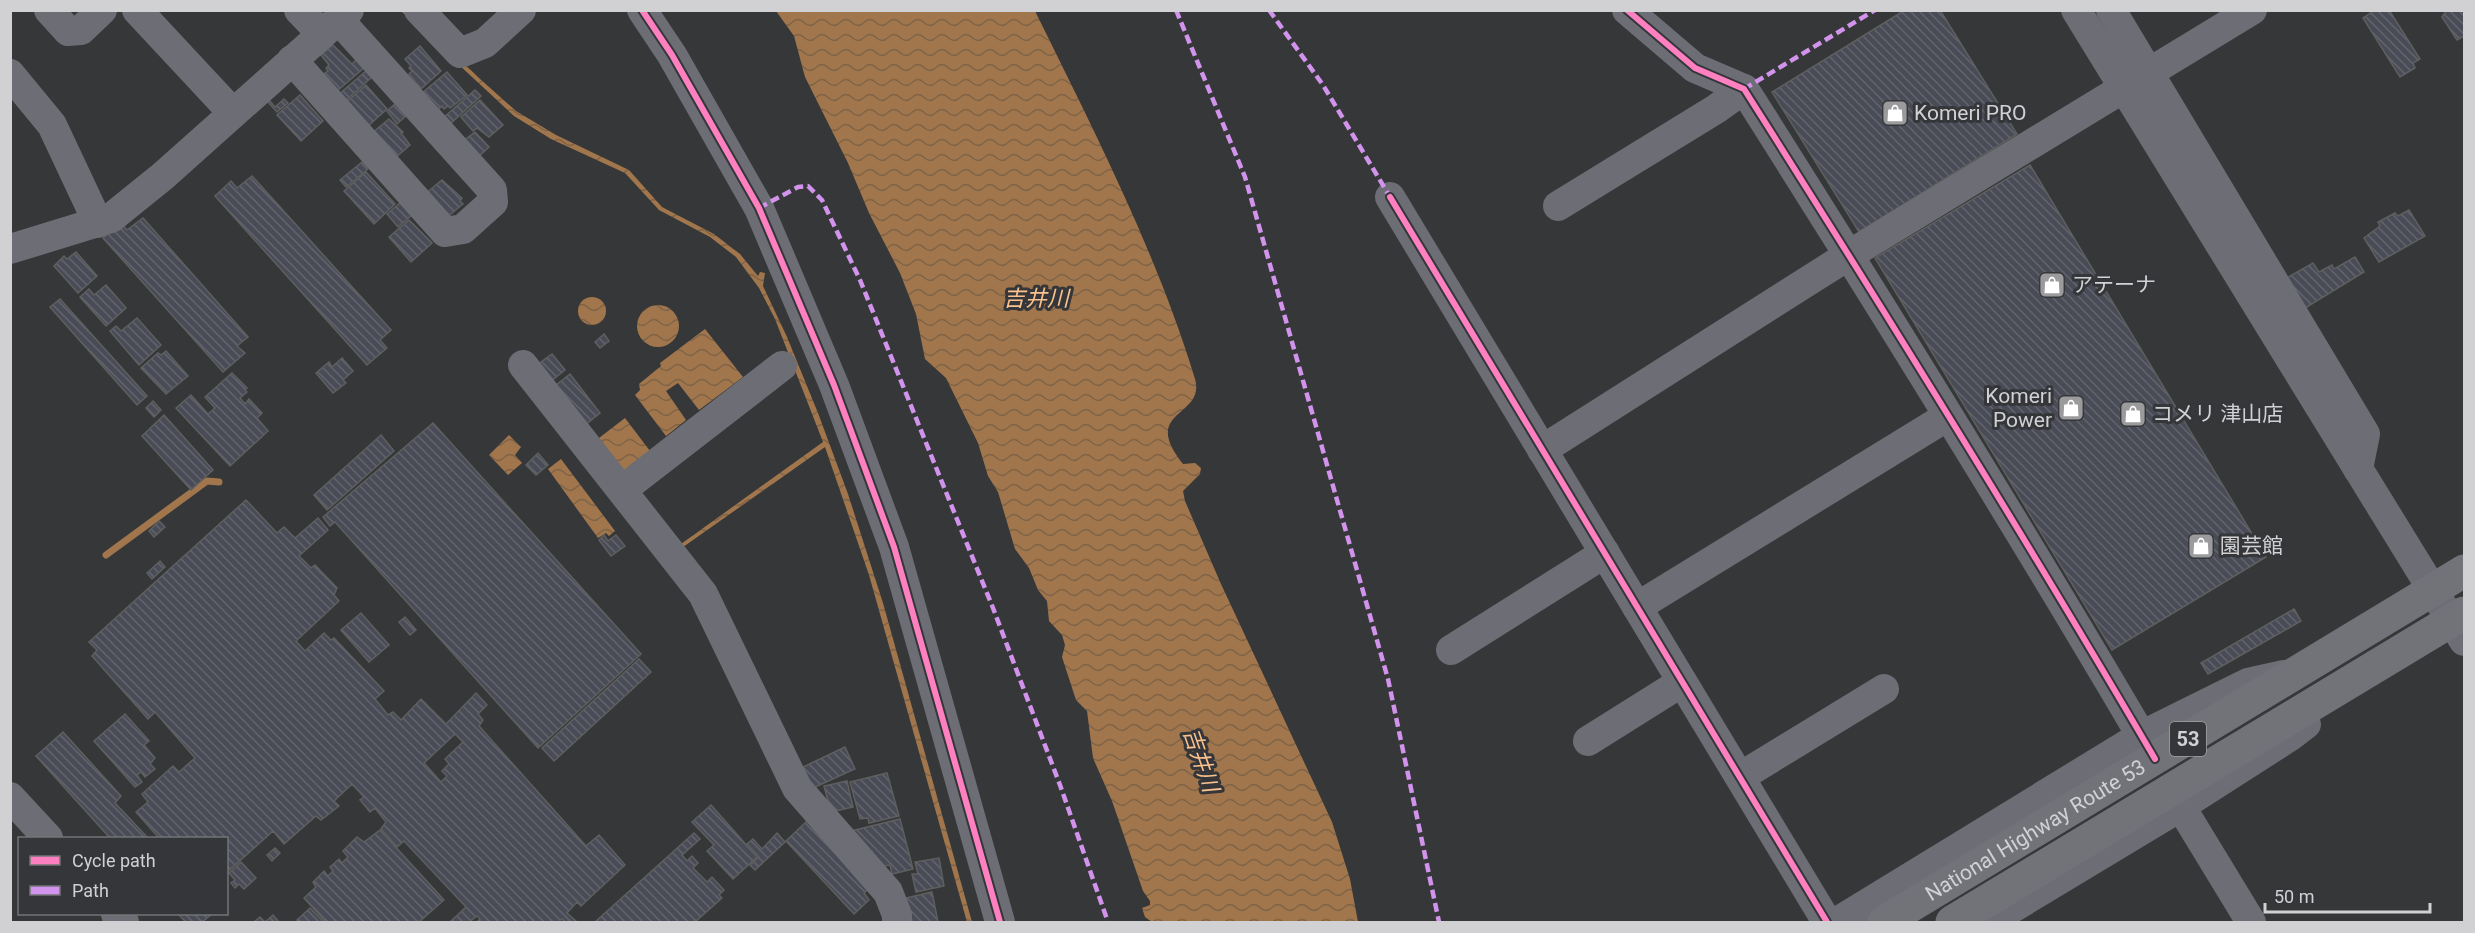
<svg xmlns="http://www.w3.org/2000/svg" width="2475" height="933" font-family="Roboto,'Noto Sans JP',sans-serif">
	<defs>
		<pattern id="water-waves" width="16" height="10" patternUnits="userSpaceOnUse" patternTransform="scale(1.5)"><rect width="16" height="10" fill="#a1764c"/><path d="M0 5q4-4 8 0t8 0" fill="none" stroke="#7f6347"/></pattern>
		<pattern id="building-back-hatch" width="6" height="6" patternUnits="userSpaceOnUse" patternTransform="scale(1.5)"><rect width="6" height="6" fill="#494b56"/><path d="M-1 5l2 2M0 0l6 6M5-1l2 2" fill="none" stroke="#62646d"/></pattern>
	</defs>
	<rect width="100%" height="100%" fill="#363738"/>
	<!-- water -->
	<g fill="url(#water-waves)">
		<polygon points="401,11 410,11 479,78 516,111 556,135 629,170 662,207 714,234 740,254 758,276 760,272 765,273 763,286 787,337 818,413 848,494 883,603 972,922 967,922 869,575 825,447 676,552 674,549 823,442 775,319 759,288 736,257 710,237 659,210 625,173 551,139 514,116"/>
		<path d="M776,11h259c59,120 121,240 160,368 11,39 -56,30 -12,85l12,-1 6,5 -1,6 -17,17 2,10 36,83 111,238 18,57 8,43h-206l-7,-5 -3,-9 8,-3v-4l-7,-10 -31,-90 -19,-43 -6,-47 -11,-11 -14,-43 3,-12 -3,-10 -13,-14 -2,-20 -9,-11 -9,-22 -14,-19 -17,-57 -10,-16 -10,-33 -32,-65 -21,-19 -9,-45 -16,-41 -31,-60 -21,-50 -43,-86 -11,-41z"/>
		<circle cx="592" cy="311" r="14"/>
		<circle cx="658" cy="326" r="21"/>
		<polygon points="705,329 743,377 699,410 678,383 666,391 686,420 666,436 635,395 640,390 639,384 661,366 660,363"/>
		<polygon points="625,418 650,451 624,471 599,438"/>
		<polygon points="509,435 521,447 515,455 522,463 508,475 489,455"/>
		<polygon points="561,459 615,531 609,536 606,533 598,538 548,469"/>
	</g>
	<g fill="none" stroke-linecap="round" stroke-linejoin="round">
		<!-- stream -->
		<polyline stroke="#a1764c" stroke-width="7" points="106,555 207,481 219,482"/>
	</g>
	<!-- building -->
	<g fill="url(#building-back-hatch)" stroke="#5f5f60" stroke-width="1.5" fill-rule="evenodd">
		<polygon points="1905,10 1940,10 2017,134 1859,232 1772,92"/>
		<polygon points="2375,10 2389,10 2420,59 2413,63 2415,68 2400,77 2363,18"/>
		<polygon points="2447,10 2464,10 2464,36 2457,40 2442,17"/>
		<polygon points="333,45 352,64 357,59 365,67 336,92 322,75 328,71 326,68 329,65 321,55"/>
		<polygon points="420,46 441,71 421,89 409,74 412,71 409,68 411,66 405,59"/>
		<polygon points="366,71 372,77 344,102 338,95"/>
		<polygon points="447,72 467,95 450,108 448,106 444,109 442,106 437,111 422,93"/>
		<polygon points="366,85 387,109 367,127 344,104"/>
		<polygon points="475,90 481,96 449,125 443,118"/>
		<polygon points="300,95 323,121 301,141 277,115"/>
		<polygon points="284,99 288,103 277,112 267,101 269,100 275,107"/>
		<polygon points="480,100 503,125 489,137 477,128 473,131 461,117"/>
		<polygon points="397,102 408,114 397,124 387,111"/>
		<polygon points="389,119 403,132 401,133 410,145 393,160 372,133"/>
		<polygon points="475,132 489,147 476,159 462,142"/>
		<polygon points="362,162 368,169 346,187 340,180"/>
		<polygon points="2030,165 2266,557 2112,650 1875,258"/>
		<polygon points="366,172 395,204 374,224 344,191"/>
		<polygon points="252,176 391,330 380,340 387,348 367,365 215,196 231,181 237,188"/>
		<polygon points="442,180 462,198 460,201 463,204 446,218 425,194"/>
		<polygon points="401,202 412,215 398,227 387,214"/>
		<polygon points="2409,210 2425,236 2379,262 2364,238 2380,226 2378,222 2395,213 2398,216"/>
		<polygon points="143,218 248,337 237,346 245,353 223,372 103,238 121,223 127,230"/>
		<polygon points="409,220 432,243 411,262 389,237"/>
		<polygon points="76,252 97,276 78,293 54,266 64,256 67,259"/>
		<polygon points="2355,257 2364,272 2302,310 2283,280 2313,263 2319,272 2332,265 2334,269"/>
		<polygon points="106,285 126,308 106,326 80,297 89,289 94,295"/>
		<polygon points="60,299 147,396 137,405 50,307"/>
		<polygon points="137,318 161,345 139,365 110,331 116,326 121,331"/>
		<polygon points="604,334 609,341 600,348 595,342"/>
		<polygon points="166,351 188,376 166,394 141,368 158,353 161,355"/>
		<polygon points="552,354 565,370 550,382 537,365"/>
		<polygon points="342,358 353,371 343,380 346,383 333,393 316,373 329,362 332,367"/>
		<polygon points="232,373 247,388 245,390 247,392 240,398 245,404 249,399 262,413 257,418 268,431 230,466 176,408 191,395 208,414 215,408 205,397"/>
		<polygon points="570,374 600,413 585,425 555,386"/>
		<polygon points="153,401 161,410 154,417 146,408"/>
		<polygon points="164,415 213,470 191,490 142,436"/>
		<polygon points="433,423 641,654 538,748 335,522 330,526 323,517"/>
		<polygon points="381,435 394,451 327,510 314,495"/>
		<polygon points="538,453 548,465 536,475 526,465"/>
		<path d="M246,500l31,33 7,-6 11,11 23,-20 10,12 -29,26 12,12 4,-3 22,23 -3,7 5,6 -43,40 9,10 19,-18 7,7 3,-2 50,53 -9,8 13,16 5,-3 8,8 20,-21 25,25 30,-31 11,12 -9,9 5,6 -4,6 107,120 13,-11 26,30 -44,41 -4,-4 -10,11 10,9h-12l-3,-3 -4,3h-81l3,-3 -3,-3 -8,6h-19l16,-15 -62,-66 -7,6 -16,-18 5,-7 -11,-14 -5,4 -10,-12 4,-3 -12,-13 -18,17 5,5 -18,14 -5,-4 -32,28 -11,-13 -47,42v-35h-67l-23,-26 12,-10 -6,-8 31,-28 6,6 16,-14 -40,-46 -7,7 -56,-63 5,-6 -8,-8zM455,734l8,8 -18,17 4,5 -7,7 5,5 -6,6 -17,-19z"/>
		<polygon points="159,521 165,527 154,537 149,531"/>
		<polygon points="604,535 608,541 616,535 625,546 611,556 599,540"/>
		<polygon points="160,561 165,567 152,579 147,573"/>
		<polygon points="2294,609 2301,621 2208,674 2201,663"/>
		<polygon points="361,613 389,645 369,662 341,630"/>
		<polygon points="405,617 416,630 410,635 399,622"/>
		<polygon points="639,659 651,672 554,761 542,748"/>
		<polygon points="125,714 149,741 144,745 155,758 150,764 155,769 145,777 141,772 137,775 142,782 135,787 94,741"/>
		<polygon points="63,732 121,796 115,803 148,838 110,838 36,756"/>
		<polygon points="845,747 855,769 813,788 803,767"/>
		<polygon points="887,773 899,816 869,823 868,818 860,819 850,782"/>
		<polygon points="847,781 853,807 831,812 824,786"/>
		<polygon points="711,805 757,857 733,879 707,851 714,845 692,822"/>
		<polygon points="900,819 913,869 892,874 890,865 877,867 872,851 867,852 851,831"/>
		<polygon points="807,821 869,888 864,893 869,900 854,914 786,841"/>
		<polygon points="380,830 444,900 419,922 326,922 304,898 316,887 313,882 324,871 328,876 333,871 330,867 339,859 342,863 348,857 343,851 357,837 364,842"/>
		<polygon points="694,833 700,839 682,855 687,861 692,856 698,863 693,868 707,882 712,877 724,890 719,895 722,898 695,922 595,922"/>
		<polygon points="777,833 785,842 755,870 750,865 759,857 747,844 753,839 762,849"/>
		<polygon points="275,848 280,853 272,861 267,855"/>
		<polygon points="939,858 944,886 916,892 912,874 918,874 915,862"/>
		<polygon points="241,862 256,878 244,889 239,884 235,888 231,883 235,880 229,873"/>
		<polygon points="932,892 938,922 913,922 902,899"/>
		<polygon points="310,908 324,922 299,922 297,920"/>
		<polygon points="178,914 212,914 202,922 186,922"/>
		<polygon points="273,915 279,922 254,922 260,917 265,922"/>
	</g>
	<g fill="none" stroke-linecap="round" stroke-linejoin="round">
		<!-- minor -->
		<g stroke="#6d6e75" stroke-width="30">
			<polyline points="49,10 68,31 81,30 102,10"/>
			<polyline points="137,10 233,113"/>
			<polyline points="299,10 322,34"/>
			<polyline points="419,10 460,53 485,43 521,10"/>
			<polyline points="642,10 672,55 759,208 834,385 894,547 1000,922"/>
			<path d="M1627,10l68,58 49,21c140,221 279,444 411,670"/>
			<polyline points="2076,10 2464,641"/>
			<polyline points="2111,10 2365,434 2358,469"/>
			<polyline points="292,60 445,232 463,229 493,202 492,190 339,20"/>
			<polyline points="10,74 52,125 98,223"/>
			<polyline points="1390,197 1827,922"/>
			<polyline points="1558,206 1716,109 1744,89"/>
			<polyline points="10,249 111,218 163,176 349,10"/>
			<polyline points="523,365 703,594 797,788 888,892 897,915 897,922"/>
			<polyline points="1542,450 1849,255 2252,10"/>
			<polyline points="622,490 782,366"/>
			<polyline points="1637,607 1948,416"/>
			<polyline points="1451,650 1605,553"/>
			<polyline points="1588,741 1682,682"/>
			<polyline points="1740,777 1884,689"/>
			<polyline points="2170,789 2251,922"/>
			<polyline points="10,797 48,838"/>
			<polyline points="116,914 124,922"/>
			<polyline points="1837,922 2141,736 2248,683 2284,675"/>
			<polyline points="1989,922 2180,807 2289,737 2306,724"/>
		</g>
		<!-- highway -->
		<g stroke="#727379" stroke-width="33">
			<path id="s1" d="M1884,922l580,-351"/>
			<polyline points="1952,922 2464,613"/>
		</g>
		<!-- quiet -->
		<g stroke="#d193ec" stroke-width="4.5" stroke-dasharray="9 4.5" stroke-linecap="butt">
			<polyline points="1176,10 1245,177 1388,679 1439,922"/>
			<polyline points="1269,10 1323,85 1390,197"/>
			<polyline points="1744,89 1875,10"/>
			<polyline points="759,208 798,187 808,186 822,200 860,280 993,608 1060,785 1108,922"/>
		</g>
		<defs>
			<g id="cycleway">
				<polyline points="642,10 672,55 759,208 834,385 894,547 1000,922"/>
				<path d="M1627,10l68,58 49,21c140,221 279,444 411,670"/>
				<polyline points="1390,197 1827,922"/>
			</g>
		</defs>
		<!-- cycleway casing -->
		<use href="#cycleway" stroke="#353639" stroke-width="10"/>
		<!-- cycleway -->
		<use href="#cycleway" stroke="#ff80c0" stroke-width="6"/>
	</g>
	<!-- icons -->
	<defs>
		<symbol id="shop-square" viewBox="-11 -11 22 22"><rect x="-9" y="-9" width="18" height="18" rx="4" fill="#9b9b9d" stroke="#353639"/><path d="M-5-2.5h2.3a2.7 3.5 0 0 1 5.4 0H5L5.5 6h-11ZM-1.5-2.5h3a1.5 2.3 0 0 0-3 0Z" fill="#fff"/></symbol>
	</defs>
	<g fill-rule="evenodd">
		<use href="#shop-square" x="1880" y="98" width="30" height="30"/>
		<use href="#shop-square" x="2037" y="270" width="30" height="30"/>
		<use href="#shop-square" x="2056" y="393" width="30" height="30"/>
		<use href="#shop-square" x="2118" y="399" width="30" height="30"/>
		<use href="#shop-square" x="2186" y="531" width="30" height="30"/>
	</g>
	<g text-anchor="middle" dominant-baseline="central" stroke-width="6" stroke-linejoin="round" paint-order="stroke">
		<!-- shield labels -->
		<rect fill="#353639" stroke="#a2a2a5" stroke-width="1.5" x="2170" y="722" width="36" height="34" rx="4.5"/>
		<g font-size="20" font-weight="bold" fill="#d1d1d3">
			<text x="2188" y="739">53</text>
		</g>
		<!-- poi labels -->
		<g font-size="21" fill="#d1d1d3" stroke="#353639" text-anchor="start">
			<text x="1914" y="113">Komeri PRO</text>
			<text x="2072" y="285">アテーナ</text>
			<text x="2052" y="396" text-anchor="end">Komeri<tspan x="2052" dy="24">Power</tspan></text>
			<text x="2152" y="414">コメリ 津山店</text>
			<text x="2220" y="546">園芸館</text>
		</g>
		<!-- street labels -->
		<g font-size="21" fill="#d1d1d3" stroke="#353639">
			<text stroke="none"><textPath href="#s1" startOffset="177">National Highway Route 53</textPath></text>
		</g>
		<!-- water labels -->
		<g font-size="22" font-style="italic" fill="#f9c18d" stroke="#353639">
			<text x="1036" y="298">吉井川</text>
			<text transform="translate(1201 760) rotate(71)">吉井川</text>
		</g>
	</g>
	<!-- border -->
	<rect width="2475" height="933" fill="none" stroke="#d1d1d3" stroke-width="24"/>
	<!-- legend -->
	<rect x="18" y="837" width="210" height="78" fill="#353639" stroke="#737477" stroke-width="1.5"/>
	<rect x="30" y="856" width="30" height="9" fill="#ff80c0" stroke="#737477" stroke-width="1.5"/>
	<text x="72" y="867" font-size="18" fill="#d1d1d3">Cycle path</text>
	<rect x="30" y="886" width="30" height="9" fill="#d193ec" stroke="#737477" stroke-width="1.5"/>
	<text x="72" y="897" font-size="18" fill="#d1d1d3">Path</text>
	<!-- scale -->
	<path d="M2265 903v9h165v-9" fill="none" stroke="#d1d1d3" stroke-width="3"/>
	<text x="2274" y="903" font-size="18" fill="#d1d1d3" stroke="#353639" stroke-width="4.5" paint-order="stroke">50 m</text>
</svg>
